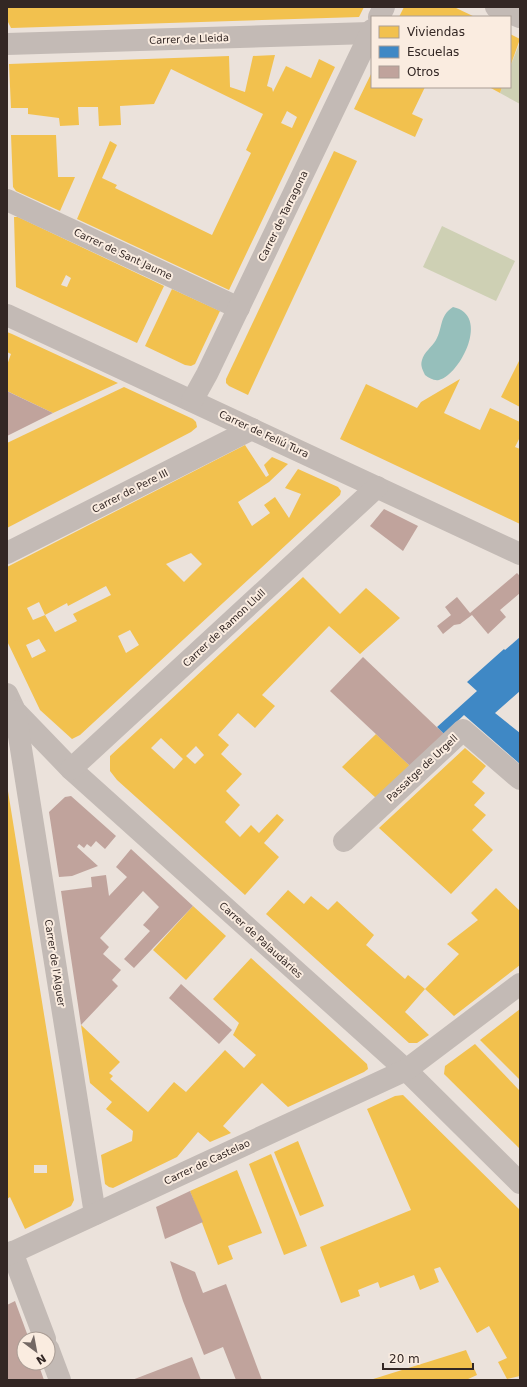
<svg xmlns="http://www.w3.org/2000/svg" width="527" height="1387" font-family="'DejaVu Sans',sans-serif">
	<rect width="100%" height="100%" fill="#ebe2db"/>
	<!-- green -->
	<g fill="#ced0b4">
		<polygon points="520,42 520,104 500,93 502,87 510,87 510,67"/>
		<polygon points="442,226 515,261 496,301 423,267"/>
	</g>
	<!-- water -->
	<path fill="#96bfbb" d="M453,307c38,8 7,68 -14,73 -5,1 -10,-2 -14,-5 -2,-5 -5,-9 -3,-15 2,-8 10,-13 14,-20 7,-12 3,-24 17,-33z"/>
	<!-- homes -->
	<g fill="#f2c14e" fill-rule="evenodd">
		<polygon points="7,7 364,7 359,17 11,28 8,22"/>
		<polygon points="404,7 454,7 475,17 399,17"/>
		<polygon points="510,34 520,39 510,67"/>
		<path d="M275,55l-8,31 5,2 1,4 13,-26 25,12 8,-19 16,8 -106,223 -152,-71 33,-78 7,4 -15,33 15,7 -2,3 97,47 39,-82 -5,-3 17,-36 -92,-45 -17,35 -34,2 1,19 -22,1 -1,-19h-20l1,18 -19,1 -1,-8 -31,-4v-6h-17l-2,-44 220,-8 1,31 15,5 8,-36zM287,111l10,6 -5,11 -11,-5z"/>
		<polygon points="372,72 372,87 425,87 412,114 423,119 415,137 354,109"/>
		<polygon points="489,87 502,87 500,93"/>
		<polygon points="11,135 56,135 58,177 75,177 60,211 16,191 13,187"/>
		<polygon points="334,151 357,161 248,395 229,386 226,383 226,379"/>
		<path d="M14,217h4l146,69 -27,57 -121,-56zM66,275l5,3 -4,9 -6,-2z"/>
		<polygon points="172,289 220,311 195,364 191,366 185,365 145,346"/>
		<polygon points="7,332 12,334 118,383 53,413 7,391 7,365 11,354 7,352"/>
		<polygon points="520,359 520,407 501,397"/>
		<polygon points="460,379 444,413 480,430 490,408 520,422 520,437 515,447 520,449 520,524 340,439 366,384 417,408 421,402"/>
		<polygon points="124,387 193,419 196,422 197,427 191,432 7,528 7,443"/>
		<path d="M245,445l21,32 3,-2 -5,-10 8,-8 16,7 -19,18 -31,20 14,24 18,-13 -6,-8 11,-8 14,21 12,-24 -16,-6 13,-19 40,18 3,4 -1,4 -260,240 -8,4 -32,-29 -33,-69v-74zM191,553l11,11 -18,18 -18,-18zM106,586l5,9 -38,19 4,7 -22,11 -10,-17 -12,5 -6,-12 12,-6 6,13 22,-12 1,3zM130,630l9,15 -13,8 -8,-17zM39,639l7,12 -14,7 -6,-13z"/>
		<path d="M303,577l37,37 26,-26 34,30 -40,36 -31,-28 -67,69 13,11 -20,22 -17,-15 -20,22 11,10 -8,9 21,20 -16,17 14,14 -15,17 15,15 11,-12 8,8 18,-19 7,6 -20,23 15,14 -34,38 -128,-115 -7,-9v-15zM161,738l22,21 -9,10 -23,-21zM196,746l8,9 -9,9 -9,-8z"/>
		<polygon points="376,734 410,766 376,798 342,767"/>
		<polygon points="465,748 486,766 472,782 485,793 474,805 486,815 472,830 493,850 451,894 379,828"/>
		<path d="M7,785l67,415 -3,6 -46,23 -15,-32 -3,2zM34,1165h13v8h-13z"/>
		<polygon points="496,888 520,911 520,965 454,1016 425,989 459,954 447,944 478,920 471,913"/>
		<polygon points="288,890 304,904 311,896 328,910 337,901 374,935 366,945 405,979 408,975 425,989 405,1012 429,1035 417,1043 409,1043 266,914"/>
		<polygon points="193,906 226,936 186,980 153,950"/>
		<polygon points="251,958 367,1064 368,1069 364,1072 288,1107 262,1083 223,1126 231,1133 210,1142 198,1132 177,1157 113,1188 109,1187 105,1184 101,1155 132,1141 133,1131 106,1109 112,1102 90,1083 81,1025 120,1062 109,1073 113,1076 110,1079 148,1112 174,1082 186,1092 225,1050 244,1068 256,1055 233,1035 239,1023 213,999"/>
		<polygon points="520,1009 520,1078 519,1079 480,1040"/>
		<polygon points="475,1044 520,1091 520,1149 444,1074 445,1066"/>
		<polygon points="403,1095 520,1210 520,1376 507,1379 498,1362 507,1358 489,1326 477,1333 440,1267 434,1269 439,1282 420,1290 414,1275 380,1288 378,1282 358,1290 360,1296 341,1303 320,1247 411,1210 367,1109 395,1096"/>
		<polygon points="298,1141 324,1206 300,1216 274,1152"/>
		<polygon points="271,1154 307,1246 284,1255 249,1164"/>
		<polygon points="237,1170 262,1233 228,1246 233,1259 218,1265 190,1191"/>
		<polygon points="466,1350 477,1375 466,1380 370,1380"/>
	</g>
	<!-- schools -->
	<polygon fill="#3f88c5" points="520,637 520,691 495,713 520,733 520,764 464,715 444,734 437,727 477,691 467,682 504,649 505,650"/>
	<!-- building -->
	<g fill="#c0a39c">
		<polygon points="7,391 13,394 53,413 7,436"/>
		<polygon points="384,509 418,526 403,551 370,526"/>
		<polygon points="517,573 520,576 520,593 500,610 506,617 488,634 472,615 460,624 454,625 443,634 437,626 451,615 445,607 457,597 470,613"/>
		<polygon points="363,657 444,734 410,766 330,691"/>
		<polygon points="71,796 116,836 105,849 96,841 91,847 87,844 84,848 79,844 77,847 98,866 72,876 59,877 49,812 65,797"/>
		<polygon points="131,849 193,906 134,968 124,959 150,931 143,925 159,907 143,891 100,938 109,947 103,954 121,970 112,980 118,986 81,1025 61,891 92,887 91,877 106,875 109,896 127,877 116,867"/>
		<polygon points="181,984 232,1030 219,1044 169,998"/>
		<polygon points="190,1191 203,1222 165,1239 156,1207"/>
		<polygon points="170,1261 195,1272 203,1293 226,1284 262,1380 236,1380 223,1347 204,1355 183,1301"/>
		<polygon points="15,1301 29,1339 24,1339 24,1363 38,1363 44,1380 7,1380 7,1305"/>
		<polygon points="192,1357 201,1380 132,1380"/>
	</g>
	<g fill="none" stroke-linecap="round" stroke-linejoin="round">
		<!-- minor -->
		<g stroke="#c3bab5" stroke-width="22">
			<polyline points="496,7 520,17"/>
			<polyline points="379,17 384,7"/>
			<polyline points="7,44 370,33"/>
			<polyline points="7,200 239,308"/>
			<polyline points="7,315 520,554"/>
			<polyline points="192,401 207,374 372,30"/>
			<polyline points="7,553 252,429"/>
			<polyline points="7,694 15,711 71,769 406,1070 520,1183"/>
			<polyline points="15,711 95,1214"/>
			<polyline points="71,769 377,487"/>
			<polyline points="344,841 463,730 520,779"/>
			<polyline points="12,1252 45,1339"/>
			<polyline points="7,1255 406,1070 520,984"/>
			<polyline points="48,1348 60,1380"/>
		</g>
	</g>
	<g text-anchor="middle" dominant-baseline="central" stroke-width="4" stroke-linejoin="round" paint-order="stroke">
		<!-- street labels -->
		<g font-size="10" fill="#332724" stroke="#faece0">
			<text transform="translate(189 39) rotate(-2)">Carrer de Lleida</text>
			<text transform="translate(283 216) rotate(-64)">Carrer de Tarragona</text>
			<text transform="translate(123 254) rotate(25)">Carrer de Sant Jaume</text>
			<text transform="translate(264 434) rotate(25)">Carrer de Feliú Tura</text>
			<text transform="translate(130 491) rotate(-27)">Carrer de Pere III</text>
			<text transform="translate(224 628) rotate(-43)">Carrer de Ramon Llull</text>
			<text transform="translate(422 768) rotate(-43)">Passatge de Urgell</text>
			<text transform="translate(261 940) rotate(42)">Carrer de Palaudàries</text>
			<text transform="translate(55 963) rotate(81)">Carrer de l'Alguer</text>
			<text transform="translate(207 1162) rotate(-25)">Carrer de Castelao</text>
		</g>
	</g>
	<!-- border -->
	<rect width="527" height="1387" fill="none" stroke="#332724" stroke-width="16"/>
	<!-- legend -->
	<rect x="371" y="16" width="140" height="72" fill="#faece0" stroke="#aa9d95"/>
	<rect x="379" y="26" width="20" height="12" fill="#f2c14e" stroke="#aa9d95"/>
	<text x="407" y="36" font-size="12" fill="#332724">Viviendas</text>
	<rect x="379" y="46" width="20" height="12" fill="#3f88c5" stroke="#aa9d95"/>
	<text x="407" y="56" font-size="12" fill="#332724">Escuelas</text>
	<rect x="379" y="66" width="20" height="12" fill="#c0a39c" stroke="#aa9d95"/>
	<text x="407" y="76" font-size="12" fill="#332724">Otros</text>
	<!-- north arrow -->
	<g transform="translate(36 1351) rotate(148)"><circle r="19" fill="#faece0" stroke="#aa9d95"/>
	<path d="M0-3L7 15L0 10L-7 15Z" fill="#736864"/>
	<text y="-6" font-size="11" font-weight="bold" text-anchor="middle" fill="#332724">N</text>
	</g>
	<!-- scale -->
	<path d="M383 1363v6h90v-6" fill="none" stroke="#332724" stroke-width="2"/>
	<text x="389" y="1363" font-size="12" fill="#332724" stroke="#faece0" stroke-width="3" paint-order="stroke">20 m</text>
</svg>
